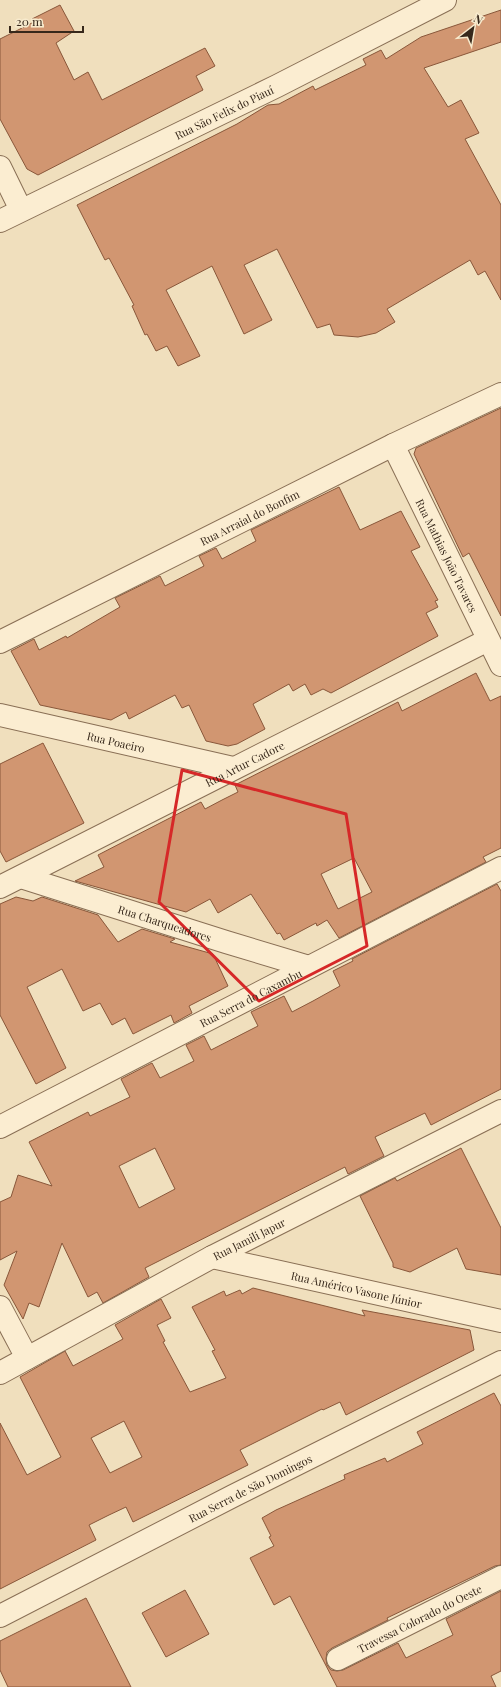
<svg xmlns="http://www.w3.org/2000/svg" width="501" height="1687" font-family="'Playfair Display',serif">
	<rect width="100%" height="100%" fill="#f0dfbd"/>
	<!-- building -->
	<g fill="#d19671" stroke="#89573a" fill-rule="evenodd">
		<polygon points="60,5 74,31 56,43 74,80 88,72 102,100 205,48 215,66 196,76 203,90 38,175 27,169 0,119 0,39 34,22 32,19"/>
		<polygon points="501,10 501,42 424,68 448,107 461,100 479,133 465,139 501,205 501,300 485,271 478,275 470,260 387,309 395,322 376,333 358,337 334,335 330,324 317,328 277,249 244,265 272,320 244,334 212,266 166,290 200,356 178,366 167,346 156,351 147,334 145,335 132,306 134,305 109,258 105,260 77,205 237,124 268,105 279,104 313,86 315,90 366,65 363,59 381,50 386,59 421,37"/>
		<polygon points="501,408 501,616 469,553 463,557 414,454 416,448"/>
		<polygon points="339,487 360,530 401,511 420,547 411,551 438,600 435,601 438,607 426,613 438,636 331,693 323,689 311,695 305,684 293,691 289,684 253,704 265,729 237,744 228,746 206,741 189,705 182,708 175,695 129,719 126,712 111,720 40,705 11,651 34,639 39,650 66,636 67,638 120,607 115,598 160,576 165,586 204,566 199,556 216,548 222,559 256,541 251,530"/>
		<path d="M476,673l14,28 11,-5v152l-18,9 3,5 -147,76 -12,-18 -10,6 -1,-3 -32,17 -4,-7 -3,1 -26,-40 -33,19 -8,-14 -24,13 -111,-31 29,-14 -6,-12 29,-15 74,-38 4,7 17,-9 16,-8 -3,-7 163,-83 4,9zM354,858l18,34 -34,17 -17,-35z"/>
		<polygon points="43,743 84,823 6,862 0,851 0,764"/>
		<path d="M497,884l4,7v198l-70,36 -6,-12 -50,24 9,19 -36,18 -3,-7 -200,101 4,9 -46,26 -6,-11 -9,5 -26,-54 -23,64 -10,-4 -6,16 -19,-34 13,-34 -17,9v-58l11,-5 7,-22 34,11 -23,-44 59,-30 2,4 40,-19 -9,-18 25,-13 6,-3 8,15 34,-17 -8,-16 18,-9 7,14 47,-24 -7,-14 33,-16 8,16 21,-11 27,-15 -7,-15 20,-10 -1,-2zM155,1148l20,41 -36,19 -20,-42z"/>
		<polygon points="16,897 33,901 42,897 98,915 118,942 142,929 175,939 170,942 213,954 228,986 189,1006 192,1013 174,1023 171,1015 133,1034 125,1018 112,1025 100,1003 83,1011 62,969 27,987 66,1068 36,1084 0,1015 0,904"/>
		<polygon points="461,1148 501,1228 501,1275 466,1269 457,1248 410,1272 393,1267 393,1263 360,1196 395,1178 397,1181"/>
		<path d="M253,1288l112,28 -3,-6 108,20 4,20 -128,65 -6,-13 -17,8 -1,-1 -82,41 8,15 -115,57 -7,-15 -17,8 -20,10 7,15 -96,49v-166l27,52 34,-18 -41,-80 45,-26 8,15 50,-27 -8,-14 46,-26 10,19 -14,7 8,16 -2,1 27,50 36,-14 -14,-27 3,-1 -23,-43 32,-16 2,5 14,-6 2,4zM124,1421l18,36 -32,16 -19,-35z"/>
		<polygon points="494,1393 501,1406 501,1565 495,1566 387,1618 388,1620 332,1648 327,1652 326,1659 327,1665 331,1670 337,1671 343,1670 398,1643 406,1658 453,1635 446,1619 501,1591 501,1671 491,1676 496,1687 337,1687 290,1596 274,1605 250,1558 274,1546 269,1537 271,1536 262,1518 276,1510 345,1479 344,1475 385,1458 387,1462 423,1444 417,1432"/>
		<polygon points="185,1590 209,1634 166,1657 142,1613"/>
		<polygon points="86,1598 131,1687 8,1687 0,1670 0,1641"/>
	</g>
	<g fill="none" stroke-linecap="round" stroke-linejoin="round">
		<defs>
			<g id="minor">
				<polyline points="0,167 21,210"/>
				<path id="s1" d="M0,221l277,-135 168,-86"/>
				<path id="s2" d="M393,445l108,220"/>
				<path id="s3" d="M0,642l393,-197 108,-51"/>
				<path id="s4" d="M0,715l233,53"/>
				<path id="s5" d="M21,877l205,65 83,25"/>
				<path id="s6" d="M0,887l488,-247"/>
				<path id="s7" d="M0,1127l501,-259"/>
				<path id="s8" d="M212,1257l289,64"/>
				<polyline points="0,1307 27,1358"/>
				<path id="s9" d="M0,1373l212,-116 289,-146"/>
				<path id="s10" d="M0,1616l233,-120 268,-134"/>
				<path id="s11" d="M338,1659l163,-82"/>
			</g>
		</defs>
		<!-- minor casing -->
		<use href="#minor" stroke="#896f55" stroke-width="24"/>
		<!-- minor -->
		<use href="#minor" stroke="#fbedd1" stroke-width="22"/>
	</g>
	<!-- marked area -->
	<path fill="none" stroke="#d62828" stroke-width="3" stroke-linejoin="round" d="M182,770l164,44 21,132 -108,55 -100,-99z"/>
	<g text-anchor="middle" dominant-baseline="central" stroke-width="3" stroke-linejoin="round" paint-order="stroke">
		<!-- street labels -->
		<g font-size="11" fill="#37281b" stroke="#f7eacd">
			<text stroke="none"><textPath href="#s1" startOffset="249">Rua São Felix do Piauí</textPath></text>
			<text stroke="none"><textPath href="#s3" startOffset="279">Rua Arraial do Bonfim</textPath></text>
			<text stroke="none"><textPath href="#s2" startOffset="123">Rua Mathias João Tavares</textPath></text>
			<text stroke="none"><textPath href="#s4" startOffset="119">Rua Poaeiro</textPath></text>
			<text stroke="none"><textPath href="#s6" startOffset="274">Rua Artur Cadore</textPath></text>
			<text stroke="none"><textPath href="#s5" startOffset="151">Rua Charqueadores</textPath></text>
			<text stroke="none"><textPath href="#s7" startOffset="282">Rua Serra do Caxambu</textPath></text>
			<text stroke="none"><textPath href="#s9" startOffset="283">Rua Jamili Japur</textPath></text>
			<text stroke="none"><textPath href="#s8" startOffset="148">Rua Américo Vasone Júnior</textPath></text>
			<text stroke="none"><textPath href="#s10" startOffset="281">Rua Serra de São Domingos</textPath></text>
			<text stroke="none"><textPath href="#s11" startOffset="91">Travessa Colorado do Oeste</textPath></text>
		</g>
	</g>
	<!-- north arrow -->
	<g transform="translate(473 28) rotate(31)" stroke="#f7eacd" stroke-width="3" paint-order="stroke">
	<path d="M0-3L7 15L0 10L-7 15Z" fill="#37281b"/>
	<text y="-6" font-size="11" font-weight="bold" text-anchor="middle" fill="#37281b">N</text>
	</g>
	<!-- scale -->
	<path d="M10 26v6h73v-6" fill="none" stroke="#37281b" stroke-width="2"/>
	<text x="16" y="26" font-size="12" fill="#37281b" stroke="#f7eacd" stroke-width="3" paint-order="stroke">20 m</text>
</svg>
